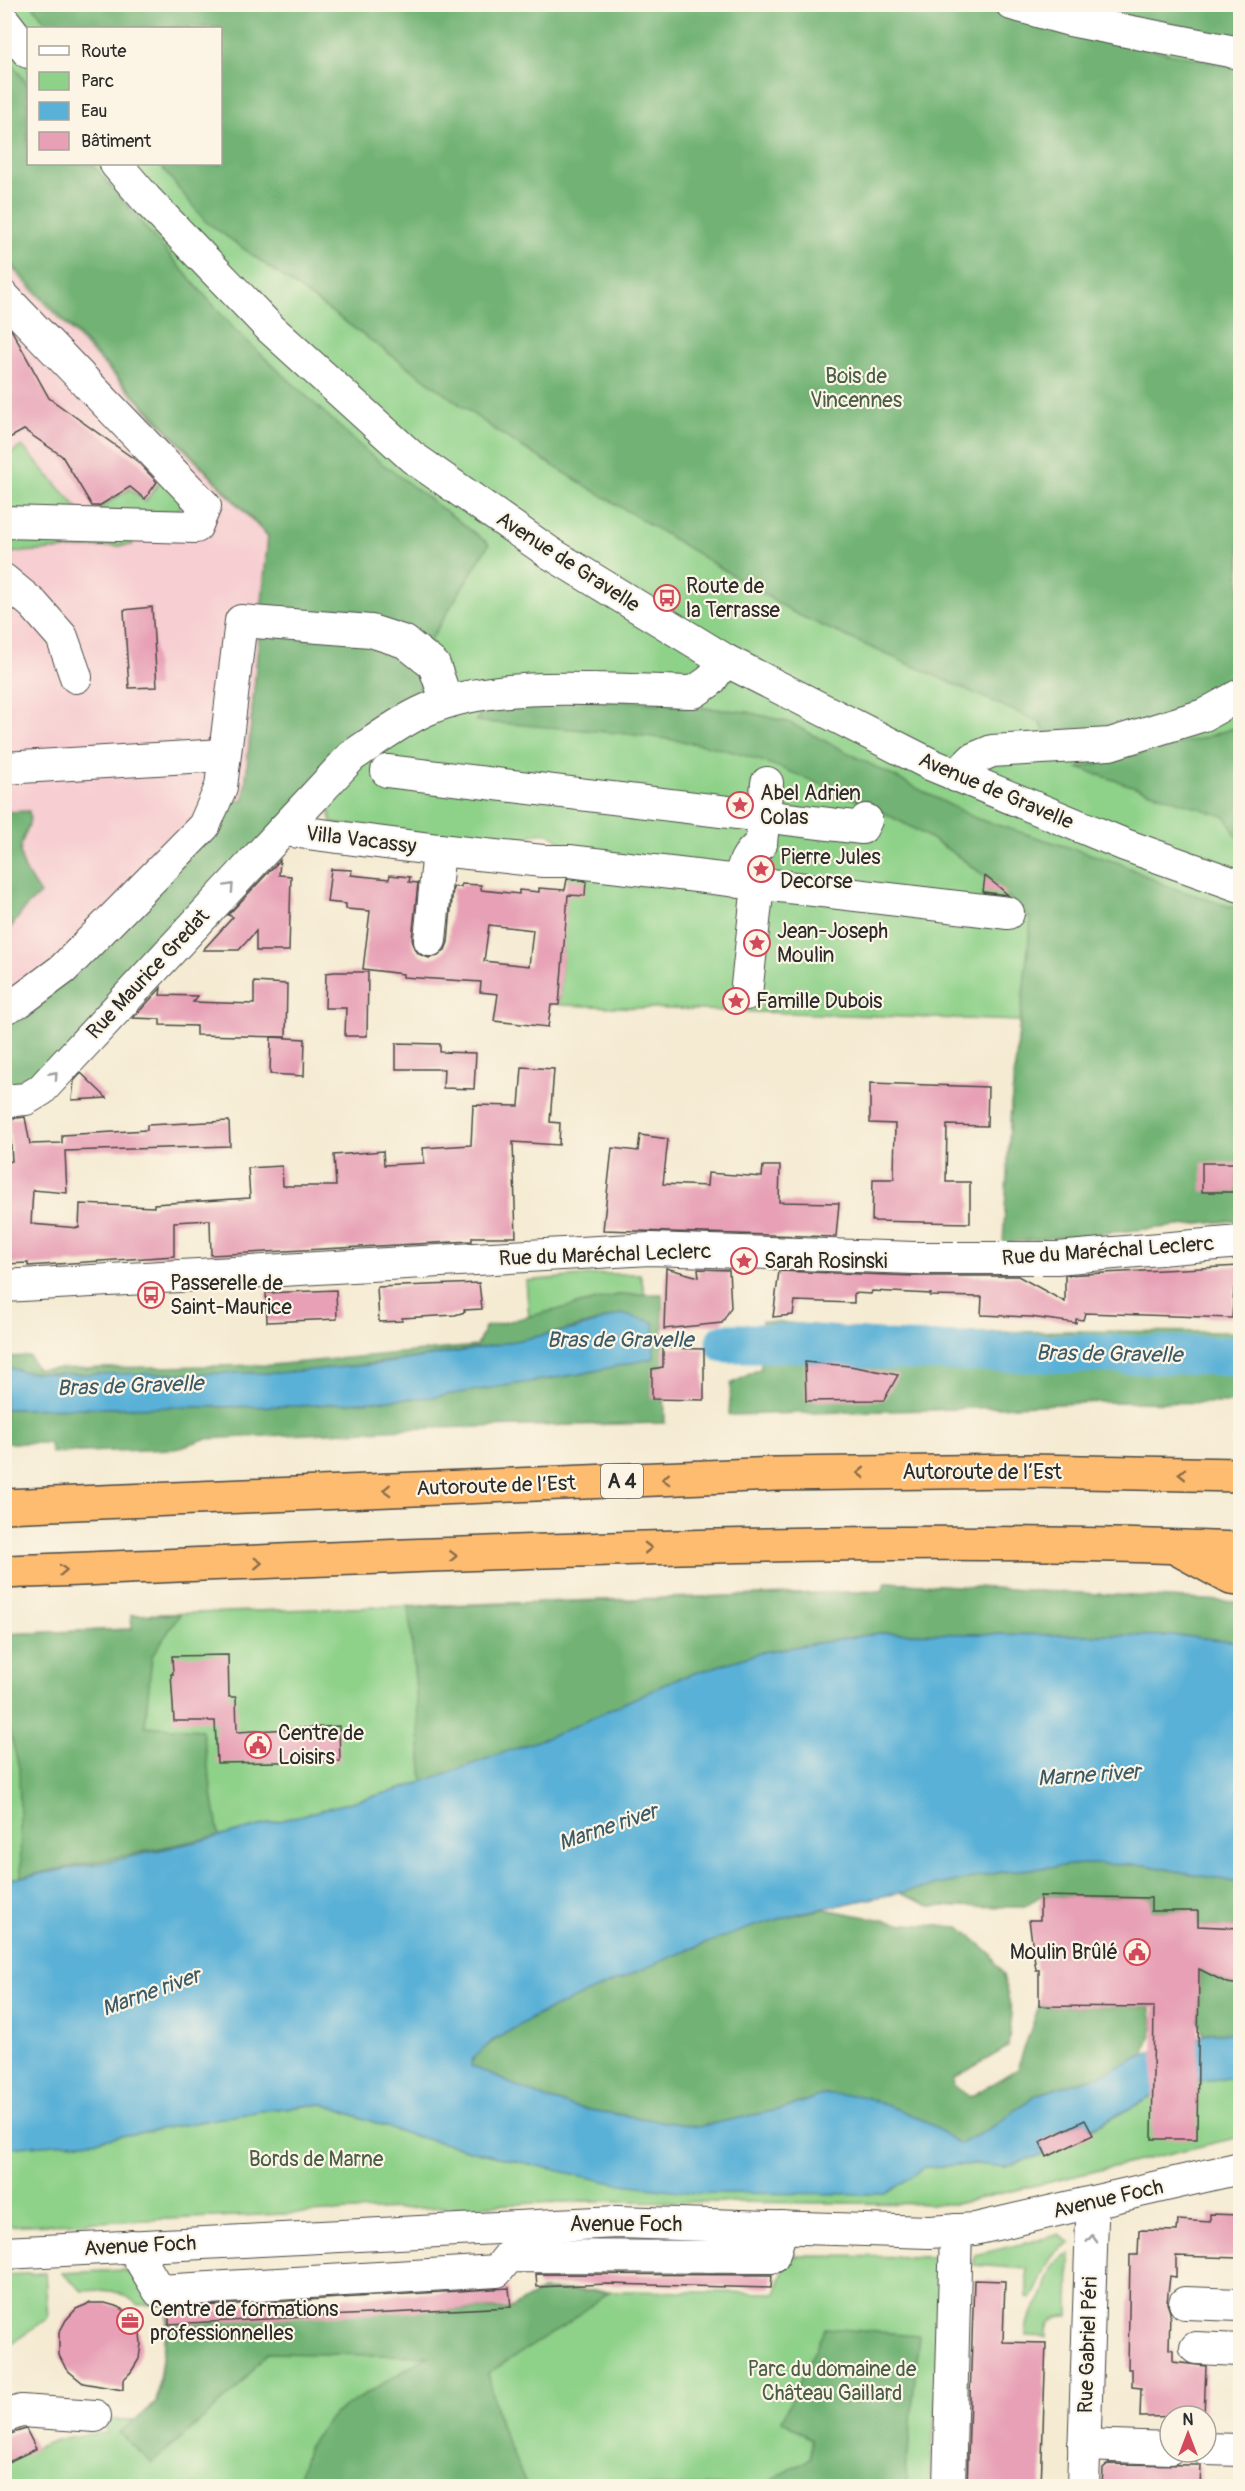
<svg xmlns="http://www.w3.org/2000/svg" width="1245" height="2491" font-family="Pangolin,sans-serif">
	<rect width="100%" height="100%" fill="#fcf5e5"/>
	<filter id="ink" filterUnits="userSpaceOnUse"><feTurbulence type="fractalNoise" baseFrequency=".0167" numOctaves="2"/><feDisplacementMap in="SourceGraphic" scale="12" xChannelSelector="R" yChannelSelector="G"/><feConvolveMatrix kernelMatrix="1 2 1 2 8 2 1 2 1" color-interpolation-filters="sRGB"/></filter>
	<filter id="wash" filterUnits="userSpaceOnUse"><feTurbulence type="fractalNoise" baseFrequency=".008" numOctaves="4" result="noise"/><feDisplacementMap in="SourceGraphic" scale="24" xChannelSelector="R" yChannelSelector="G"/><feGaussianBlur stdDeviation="1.35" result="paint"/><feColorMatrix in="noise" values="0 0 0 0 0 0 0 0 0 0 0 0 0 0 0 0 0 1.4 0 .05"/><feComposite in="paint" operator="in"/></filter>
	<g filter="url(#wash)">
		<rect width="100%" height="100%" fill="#f5ebd3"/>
		<!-- built -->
		<polygon fill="#f7cfd2" points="4,256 268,536 239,856 4,1093"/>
		<!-- green -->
		<g fill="#8ed189" stroke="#5c7e5a" stroke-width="1.5" fill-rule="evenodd">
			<path d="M5,5h1235v1215l-229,-113 9,-86 -461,-16 11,-150c-14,-24 -32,-32 -51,-8l-188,-24 -1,-12 -14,11 -77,34 29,-319 -263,-276zM28,28h192v136h-192z"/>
			<polygon points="22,446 84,515 5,513 5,457"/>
			<polygon points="164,476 184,498 178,512 93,512 130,489 145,502"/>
			<polygon points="5,529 132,538 132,545 5,553"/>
			<polygon points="603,1274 640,1274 645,1294 618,1295 529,1317 526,1281"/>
			<polygon points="886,1582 1240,1603 1240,1642 1183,1636 562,1732 405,1788 229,1834 112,1861 5,1880 4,1634 132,1629 131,1615 882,1591"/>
			<polygon points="1240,2077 1240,2137 956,2204 586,2201 5,2226 4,2148 93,2141 266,2110 323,2104 407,2134 498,2157 886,2194 925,2167 977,2164 1005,2167 1045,2154 1153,2096 1198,2081"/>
			<path d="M1058,2235l13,8c-28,11 -25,35 -40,56l-4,-1v-29l-53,-4 1,-10z"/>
			<path d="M1070,2254l-1,62c-15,-1 -23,6 -22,21l-21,-1c0,-20 8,-23 16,-39 7,-16 8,-39 28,-43z"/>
			<path d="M789,2256l159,1 -19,229h-924v-23c39,-20 57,-29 102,-30l-1,-13h29l21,-18 12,-89 342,-4 32,-19 233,3z"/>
			<path d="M125,2270l40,34 -27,1c-17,-16 -34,-16 -56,-14l-20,-18z"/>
			<polygon points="45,2273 48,2318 8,2346 5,2339 5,2275"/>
		</g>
		<!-- forest -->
		<g fill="#72b375" stroke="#4e6f50" stroke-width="1.5">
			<polygon points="32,5 965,5 1105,40 1240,68 1240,685 1175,716 1053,745 1039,722 796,614 501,434 205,221 159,164 220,164 220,28 51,28"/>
			<polygon points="1062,5 1240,5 1240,42"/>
			<polygon points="4,53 28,85 28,164 92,164 143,225 236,331 367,452 489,544 420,657 420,695 402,723 57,1072 5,1094 5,1009 219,801 244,800 268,536 5,257"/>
			<path d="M490,697l106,1 152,14 40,10 187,96 144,45 48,23 73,24v310l-237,23 8,-137 20,-186c-59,-64 -124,-99 -204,-133 -40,-17 -81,-34 -124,-42 -74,-14 -152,-17 -227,-24z"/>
			<polygon points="1240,726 1240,843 1226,817 1078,768 1200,739"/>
			<path d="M29,811c3,13 -3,19 -7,31 -7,17 9,38 18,52l-14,13 -21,28v-123z"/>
			<path d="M662,1294l3,129 -240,5 -220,11 -30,10 -124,4 -1,-10h-45v-34l295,-3 133,-9 147,-23 74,-16 -33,-44c-61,20 -124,32 -187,41 -52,7 -105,16 -158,18 -83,4 -167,3 -250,-1l-21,-5v-10l24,-1 8,13 234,-4 206,-19 8,-19 133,-32z"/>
			<polygon points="762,1321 922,1334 1069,1331 1240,1332 1240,1403 1103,1402 930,1410 729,1415 731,1384 761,1368"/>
			<polygon points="886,1582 1240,1602 1240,1642 1183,1636 879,1633 763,1652 676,1679 562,1732 423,1782 409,1607 882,1591"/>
			<polygon points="180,1614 152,1656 145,1726 202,1730 219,1836 21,1877 19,1768 5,1713 5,1634 132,1629 131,1615"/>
			<polygon points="1081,1864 1145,1865 1240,1883 1240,1928 1205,1926 1198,1936 1198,1911 1155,1911 1150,1936 1151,1898 1040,1896 1025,1907 930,1906 899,1893 1002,1872"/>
			<path d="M824,1909l81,15 55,3 30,26 13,22 9,39 -4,33 -54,31 -1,7 17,12 47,-28 22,-63 111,1 4,18 -10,30 -41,19 -67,21 -46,34 -31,15 -32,-22 -62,-25 -40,-3 -39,14 -88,19 -115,-18 -37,-10 -75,-33c2,-37 246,-128 287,-141 22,-7 43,-12 66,-16z"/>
			<path d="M1199,1968c14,5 25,18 41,16v49h-29l-8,2 -5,-19z"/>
			<polygon points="542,2290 609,2292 564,2326 488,2373 500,2425 527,2486 296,2486 308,2447 332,2415 428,2356 267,2353 233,2393 152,2463 119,2433 157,2402 168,2313 510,2309"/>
			<polygon points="825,2328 919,2335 905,2486 762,2486 811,2457 811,2439 782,2420"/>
		</g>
		<!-- water -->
		<g fill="#5ab1d7" stroke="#426e81" stroke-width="1.5">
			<polygon points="621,1314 654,1322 654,1358 580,1374 433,1397 300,1406 5,1409 5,1367 26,1372 62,1374 277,1373 379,1364 470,1350 579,1328"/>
			<polygon points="879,1633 1183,1636 1240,1642 1240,1883 1145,1865 1081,1864 1002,1872 800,1913 755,1926 690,1949 537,2015 492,2041 472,2060 471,2066 546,2099 583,2109 698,2127 786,2108 825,2094 853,2095 865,2097 907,2113 927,2122 959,2144 990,2129 1036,2095 1103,2074 1144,2055 1211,2033 1240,2033 1240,2077 1198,2081 1153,2096 1090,2129 1084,2120 1040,2142 1045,2154 1004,2167 977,2164 925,2167 886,2194 696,2193 613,2183 498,2157 407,2134 323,2104 266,2110 93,2141 5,2148 5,1880 112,1861 229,1834 405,1788 562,1732 676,1679 763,1652"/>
		</g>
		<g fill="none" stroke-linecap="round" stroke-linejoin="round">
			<!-- river -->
			<polyline stroke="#5ab1d7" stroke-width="39" points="725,1343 794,1343 898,1351 1240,1356"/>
		</g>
		<g id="blocks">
			<!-- building -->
			<g fill="#e7a0b6" fill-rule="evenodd">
				<polygon points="4,323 12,331 49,398 137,461 157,482 145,499 130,487 99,506 92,506 62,456 24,430 4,441"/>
				<polygon points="152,607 157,687 129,688 124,610"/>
				<polygon points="280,860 279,875 291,876 289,951 256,951 256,931 239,950 203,950 233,917 228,915"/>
				<path d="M331,869l21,1 -1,5 38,4 1,-4 20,2 -1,5 9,1 -6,56 2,9 5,6 10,4 9,-2 7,-6 3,-8 5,-55h8v-3l20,1v5l38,4v-4l20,2v-4l26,2 2,-11 19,2 -1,15 -17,-1 -9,110h-8l-3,22 -54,-6 4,-27 -18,-2 1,-10 -78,-5v-3l-40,-5 7,-58 -24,-2v-5l-19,-2zM489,925l44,5 -4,36 -45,-5z"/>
				<polygon points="985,876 999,887 1008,895 983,892"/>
				<polygon points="335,972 368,972 367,1036 345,1036 346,1008 325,1008 326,973"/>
				<polygon points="254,982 287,984 286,1037 196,1035 196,1026 160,1025 160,1019 133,1018 161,988 160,995 198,996 193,1002 254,1004"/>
				<polygon points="271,1037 305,1039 304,1076 270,1074"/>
				<polygon points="396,1043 440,1044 440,1052 476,1053 474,1089 443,1088 444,1069 396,1069"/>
				<polygon points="522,1067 554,1069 550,1122 560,1123 559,1145 513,1142 516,1237 472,1237 472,1241 211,1255 210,1220 174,1222 174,1256 28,1266 28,1263 4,1264 4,1163 12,1161 9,1119 25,1117 30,1144 62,1143 62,1135 147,1130 147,1125 229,1121 230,1146 65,1151 67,1193 33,1190 31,1224 79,1228 80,1204 154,1207 154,1204 250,1198 248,1168 282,1166 283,1186 336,1186 334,1155 383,1151 384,1165 424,1163 423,1148 471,1145 473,1105 519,1106"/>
				<polygon points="81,1073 107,1098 72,1100 74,1081"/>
				<polygon points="870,1083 988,1087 987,1126 947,1125 946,1182 970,1182 970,1223 872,1221 873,1179 894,1179 895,1124 870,1123"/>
				<polygon points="640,1135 668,1139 663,1184 707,1186 708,1173 762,1177 763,1166 780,1166 779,1202 839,1203 836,1237 603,1230 612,1148 638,1151"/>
				<polygon points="1202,1163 1237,1163 1236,1192 1202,1192"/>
				<polygon points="1240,1266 1240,1289 1234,1289 1232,1318 1085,1313 1083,1320 1076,1319 1076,1323 1030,1317 981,1315 982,1297 930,1296 931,1294 872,1291 871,1294 854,1293 854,1303 795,1301 793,1315 773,1317 779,1271 915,1276 1018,1276 1065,1302 1065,1275"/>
				<polygon points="666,1268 699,1277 698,1269 729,1270 731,1307 722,1323 664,1329"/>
				<polygon points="479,1283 482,1309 464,1310 465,1312 455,1315 402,1318 402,1321 379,1322 377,1287"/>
				<polygon points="336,1290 337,1319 267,1322 266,1293"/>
				<polygon points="663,1348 704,1349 704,1400 652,1399 652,1369 663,1367"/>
				<polygon points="805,1362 850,1366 898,1375 884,1400 806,1401"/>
				<polygon points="228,1655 229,1697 236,1697 237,1732 339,1726 340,1761 217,1763 215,1721 174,1721 171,1674 173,1674 172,1656"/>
				<polygon points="1040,1896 1151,1898 1151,1911 1198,1911 1198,1926 1240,1928 1240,1985 1227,1983 1199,1969 1197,2139 1152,2139 1154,2007 1039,2006 1039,1970 1036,1970 1029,1920 1040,1920"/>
				<polygon points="1085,2120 1093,2135 1047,2157 1040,2142"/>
				<polygon points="1210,2214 1240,2215 1239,2258 1176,2256 1176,2277 1170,2276 1167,2303 1170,2312 1169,2349 1173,2350 1173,2362 1206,2366 1204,2416 1140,2417 1141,2388 1132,2387 1132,2369 1128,2369 1130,2255 1138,2255 1139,2230 1177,2231 1178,2220 1210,2222"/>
				<polygon points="536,2274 772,2275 771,2288 608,2284 537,2287"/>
				<polygon points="974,2280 1005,2281 1003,2342 1046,2343 1041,2487 967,2487"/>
				<polygon points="509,2288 511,2307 169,2324 169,2308"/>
				<polygon points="90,2303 105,2303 119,2307 131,2316 140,2333 141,2344 139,2359 131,2372 123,2380 123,2390 83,2383 66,2369 59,2355 59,2333 66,2320 76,2309"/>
				<polygon points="26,2429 36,2449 4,2464 4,2436"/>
				<polygon points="1108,2464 1197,2465 1201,2466 1200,2487 1102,2487 1103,2468"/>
			</g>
		</g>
	</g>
	<g filter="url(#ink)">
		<use href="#blocks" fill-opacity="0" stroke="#494844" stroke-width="1.5"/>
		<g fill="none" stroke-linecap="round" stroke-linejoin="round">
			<defs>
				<g id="minor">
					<polyline points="1012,4 1070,20 1240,53"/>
					<polyline points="4,21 28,52"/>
					<polyline points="116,164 146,199 271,329 412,457 550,553 725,660 932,765 1125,845 1240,886"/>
					<polyline points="4,297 205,506 196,527 4,522"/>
					<polyline points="4,580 33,604 62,637 76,677"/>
					<polyline points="4,768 223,755"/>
					<polyline points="387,771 862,828 866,820"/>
					<polyline points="956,776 973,759 992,751 1110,744 1204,715 1240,695"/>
					<polyline points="283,830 439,850 543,861 569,861 1008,913"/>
					<path d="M739,882c4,-17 7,-28 22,-38l6,-61"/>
					<polyline points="430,940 439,850"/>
					<polyline points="746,994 758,885"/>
					<polyline points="4,1008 20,1001 63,969 204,826 221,787 241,621 371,631 405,642 434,665 447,702"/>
					<path d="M4,1101l22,-2 15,-9 311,-334c24,-16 47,-34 74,-46 68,-32 193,-19 268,-18l16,-11 15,-21"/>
					<polyline points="4,1286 650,1249 915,1258 1057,1258 1240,1242"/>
					<polyline points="132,2246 159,2291 497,2271 509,2256 773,2257 782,2227"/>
					<polyline points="4,2253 617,2222 929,2232 975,2229 1240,2168"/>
					<polyline points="1185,2303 1240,2305"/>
					<polyline points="1196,2348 1240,2350"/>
					<polyline points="4,2417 21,2411 95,2416"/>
					<polyline points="1084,2445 1170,2448"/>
					<polyline points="1206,2449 1240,2450"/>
					<polyline points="949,2486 956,2230"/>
					<polyline points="1083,2486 1092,2220 1087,2204"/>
				</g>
				<g id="highway">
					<polyline points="4,1506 776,1474 1030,1471 1240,1475"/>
					<polyline points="1178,1549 1231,1578 1240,1579"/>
					<path d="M4,1572c412,-15 825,-40 1236,-23"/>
				</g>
			</defs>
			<!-- minor casing -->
			<use href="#minor" stroke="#494844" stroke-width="34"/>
			<!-- highway casing -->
			<use href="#highway" stroke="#494844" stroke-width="36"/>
			<!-- minor -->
			<use href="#minor" stroke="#fff" stroke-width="32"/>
			<!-- highway -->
			<use href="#highway" stroke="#fdbc6f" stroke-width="33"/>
		</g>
		<!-- one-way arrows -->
		<defs><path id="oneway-chevron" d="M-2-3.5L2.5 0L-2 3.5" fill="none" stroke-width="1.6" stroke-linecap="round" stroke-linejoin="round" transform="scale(1.5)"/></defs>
		<g stroke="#a0a0a0">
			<use href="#oneway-chevron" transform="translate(230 887) rotate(-47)"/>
			<use href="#oneway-chevron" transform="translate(54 1075) rotate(-48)"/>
			<use href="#oneway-chevron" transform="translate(1092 2239) rotate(-88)"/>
		</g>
		<g stroke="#8a6c4a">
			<use href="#oneway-chevron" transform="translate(861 1473) rotate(179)"/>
			<use href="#oneway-chevron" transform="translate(1182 1474) rotate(-179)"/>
			<use href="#oneway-chevron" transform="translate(666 1479) rotate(178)"/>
			<use href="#oneway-chevron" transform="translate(387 1490) rotate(178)"/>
			<use href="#oneway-chevron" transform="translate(648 1548) rotate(-1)"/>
			<use href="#oneway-chevron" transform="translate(453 1556) rotate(-2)"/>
			<use href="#oneway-chevron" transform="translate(258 1563) rotate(-2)"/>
			<use href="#oneway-chevron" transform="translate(63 1570) rotate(-2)"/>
		</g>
	</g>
	<!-- icons -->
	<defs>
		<symbol id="bus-ring" viewBox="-11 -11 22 22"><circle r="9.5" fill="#fcf5e5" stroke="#d1495b" stroke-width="1.5"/><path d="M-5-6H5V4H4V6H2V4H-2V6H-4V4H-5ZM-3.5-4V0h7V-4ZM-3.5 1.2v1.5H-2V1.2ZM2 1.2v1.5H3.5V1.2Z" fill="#d1495b"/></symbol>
		<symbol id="sight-ring" viewBox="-11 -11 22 22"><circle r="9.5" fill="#fcf5e5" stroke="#d1495b" stroke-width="1.5"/><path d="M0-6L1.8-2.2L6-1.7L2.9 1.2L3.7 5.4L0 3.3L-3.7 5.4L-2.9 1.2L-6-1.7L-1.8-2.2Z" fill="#d1495b"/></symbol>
		<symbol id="civic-ring" viewBox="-11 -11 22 22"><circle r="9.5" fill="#fcf5e5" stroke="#d1495b" stroke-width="1.5"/><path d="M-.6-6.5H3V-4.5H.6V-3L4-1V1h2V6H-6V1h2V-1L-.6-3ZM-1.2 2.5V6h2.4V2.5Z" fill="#d1495b"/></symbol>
		<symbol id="office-ring" viewBox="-11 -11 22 22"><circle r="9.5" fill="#fcf5e5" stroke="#d1495b" stroke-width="1.5"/><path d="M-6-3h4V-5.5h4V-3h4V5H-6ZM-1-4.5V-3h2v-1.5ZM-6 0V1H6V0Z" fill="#d1495b"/></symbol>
	</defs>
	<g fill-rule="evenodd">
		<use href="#bus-ring" x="652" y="583" width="30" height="30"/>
		<use href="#sight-ring" x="725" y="790" width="30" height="30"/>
		<use href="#sight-ring" x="746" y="854" width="30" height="30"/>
		<use href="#sight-ring" x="742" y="928" width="30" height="30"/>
		<use href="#sight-ring" x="721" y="986" width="30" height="30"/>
		<use href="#sight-ring" x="729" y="1246" width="30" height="30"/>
		<use href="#bus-ring" x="136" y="1280" width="30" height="30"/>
		<use href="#civic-ring" x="243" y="1730" width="30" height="30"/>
		<use href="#civic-ring" x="1122" y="1937" width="30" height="30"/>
		<use href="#office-ring" x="115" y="2306" width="30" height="30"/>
	</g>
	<g text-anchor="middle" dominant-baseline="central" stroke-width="4.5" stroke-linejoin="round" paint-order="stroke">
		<!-- shield labels -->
		<rect fill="#fcf5e5" stroke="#6a6863" stroke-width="1.5" x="601" y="1464" width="42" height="34" rx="4.5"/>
		<g font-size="20" font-weight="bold" fill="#2b2b2b">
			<text x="622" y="1481">A 4</text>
		</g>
		<!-- park labels -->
		<g font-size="21" fill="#495d47" stroke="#fcf5e5">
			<text x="856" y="376">Bois de<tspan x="856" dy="24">Vincennes</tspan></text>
			<text x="316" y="2159">Bords de Marne</text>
			<text x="832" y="2369">Parc du domaine de<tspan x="832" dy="24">Château Gaillard</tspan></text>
		</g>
		<!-- street labels -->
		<g font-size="21" fill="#2b2b2b" stroke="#fcf5e5">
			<text transform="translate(568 562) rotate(33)">Avenue de Gravelle</text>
			<text transform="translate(996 791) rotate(23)">Avenue de Gravelle</text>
			<text transform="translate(361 840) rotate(7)">Villa Vacassy</text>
			<text transform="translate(148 974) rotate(-47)">Rue Maurice Gredat</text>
			<text transform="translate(1108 1251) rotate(-4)">Rue du Maréchal Leclerc</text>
			<text transform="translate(605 1255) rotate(-2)">Rue du Maréchal Leclerc</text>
			<text x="982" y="1472">Autoroute de l’Est</text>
			<text transform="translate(496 1486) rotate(-2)">Autoroute de l’Est</text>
			<text transform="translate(1108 2199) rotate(-13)">Avenue Foch</text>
			<text x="626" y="2224">Avenue Foch</text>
			<text transform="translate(140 2246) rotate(-3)">Avenue Foch</text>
			<text transform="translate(1088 2345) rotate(-88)">Rue Gabriel Péri</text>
		</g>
		<!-- poi labels -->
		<g font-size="21" fill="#2b2b2b" stroke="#fcf5e5" text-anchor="start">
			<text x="686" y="586">Route de<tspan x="686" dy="24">la Terrasse</tspan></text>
			<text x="760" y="793">Abel Adrien<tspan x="760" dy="24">Colas</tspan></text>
			<text x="780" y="857">Pierre Jules<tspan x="780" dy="24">Decorse</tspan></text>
			<text x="777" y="931">Jean-Joseph<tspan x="777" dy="24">Moulin</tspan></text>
			<text x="756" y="1001">Famille Dubois</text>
			<text x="764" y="1261">Sarah Rosinski</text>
			<text x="170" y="1283">Passerelle de<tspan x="170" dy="24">Saint-Maurice</tspan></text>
			<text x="278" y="1733">Centre de<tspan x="278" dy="24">Loisirs</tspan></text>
			<text x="1118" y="1952" text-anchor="end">Moulin Brûlé</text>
			<text x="150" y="2309">Centre de formations<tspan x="150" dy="24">professionnelles</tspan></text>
		</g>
		<!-- water labels -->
		<g font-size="22" font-style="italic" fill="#3b5a67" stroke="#fcf5e5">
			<text x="620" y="1340">Bras de Gravelle</text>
			<text transform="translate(1109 1354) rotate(1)">Bras de Gravelle</text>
			<text transform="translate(130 1386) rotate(-2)">Bras de Gravelle</text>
			<text transform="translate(1089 1775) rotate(-4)">Marne river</text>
			<text transform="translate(608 1827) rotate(-19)">Marne river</text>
			<text transform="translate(151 1992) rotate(-20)">Marne river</text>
		</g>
	</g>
	<!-- margin -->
	<rect width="1245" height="2491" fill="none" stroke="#fcf5e5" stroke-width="24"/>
	<!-- legend -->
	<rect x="27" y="27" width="195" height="138" fill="#fcf5e5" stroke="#a8a49b" stroke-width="1.5"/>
	<rect x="39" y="46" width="30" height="9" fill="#ffffff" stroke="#a8a49b" stroke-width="1.5"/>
	<text x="81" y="57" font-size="18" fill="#2b2b2b">Route</text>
	<rect x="39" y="72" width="30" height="18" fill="#8ed189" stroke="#a8a49b" stroke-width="1.5"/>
	<text x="81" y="87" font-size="18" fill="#2b2b2b">Parc</text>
	<rect x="39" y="102" width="30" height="18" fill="#5ab1d7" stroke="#a8a49b" stroke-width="1.5"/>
	<text x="81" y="117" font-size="18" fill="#2b2b2b">Eau</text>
	<rect x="39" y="132" width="30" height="18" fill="#e7a0b6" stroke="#a8a49b" stroke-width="1.5"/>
	<text x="81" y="147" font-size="18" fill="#2b2b2b">Bâtiment</text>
	<!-- north arrow -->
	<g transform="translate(1188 2434)"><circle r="28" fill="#fcf5e5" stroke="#a8a49b" stroke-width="1.5"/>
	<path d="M0-4.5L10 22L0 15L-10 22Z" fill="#d1495b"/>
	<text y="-9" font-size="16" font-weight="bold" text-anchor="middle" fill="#2b2b2b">N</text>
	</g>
</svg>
